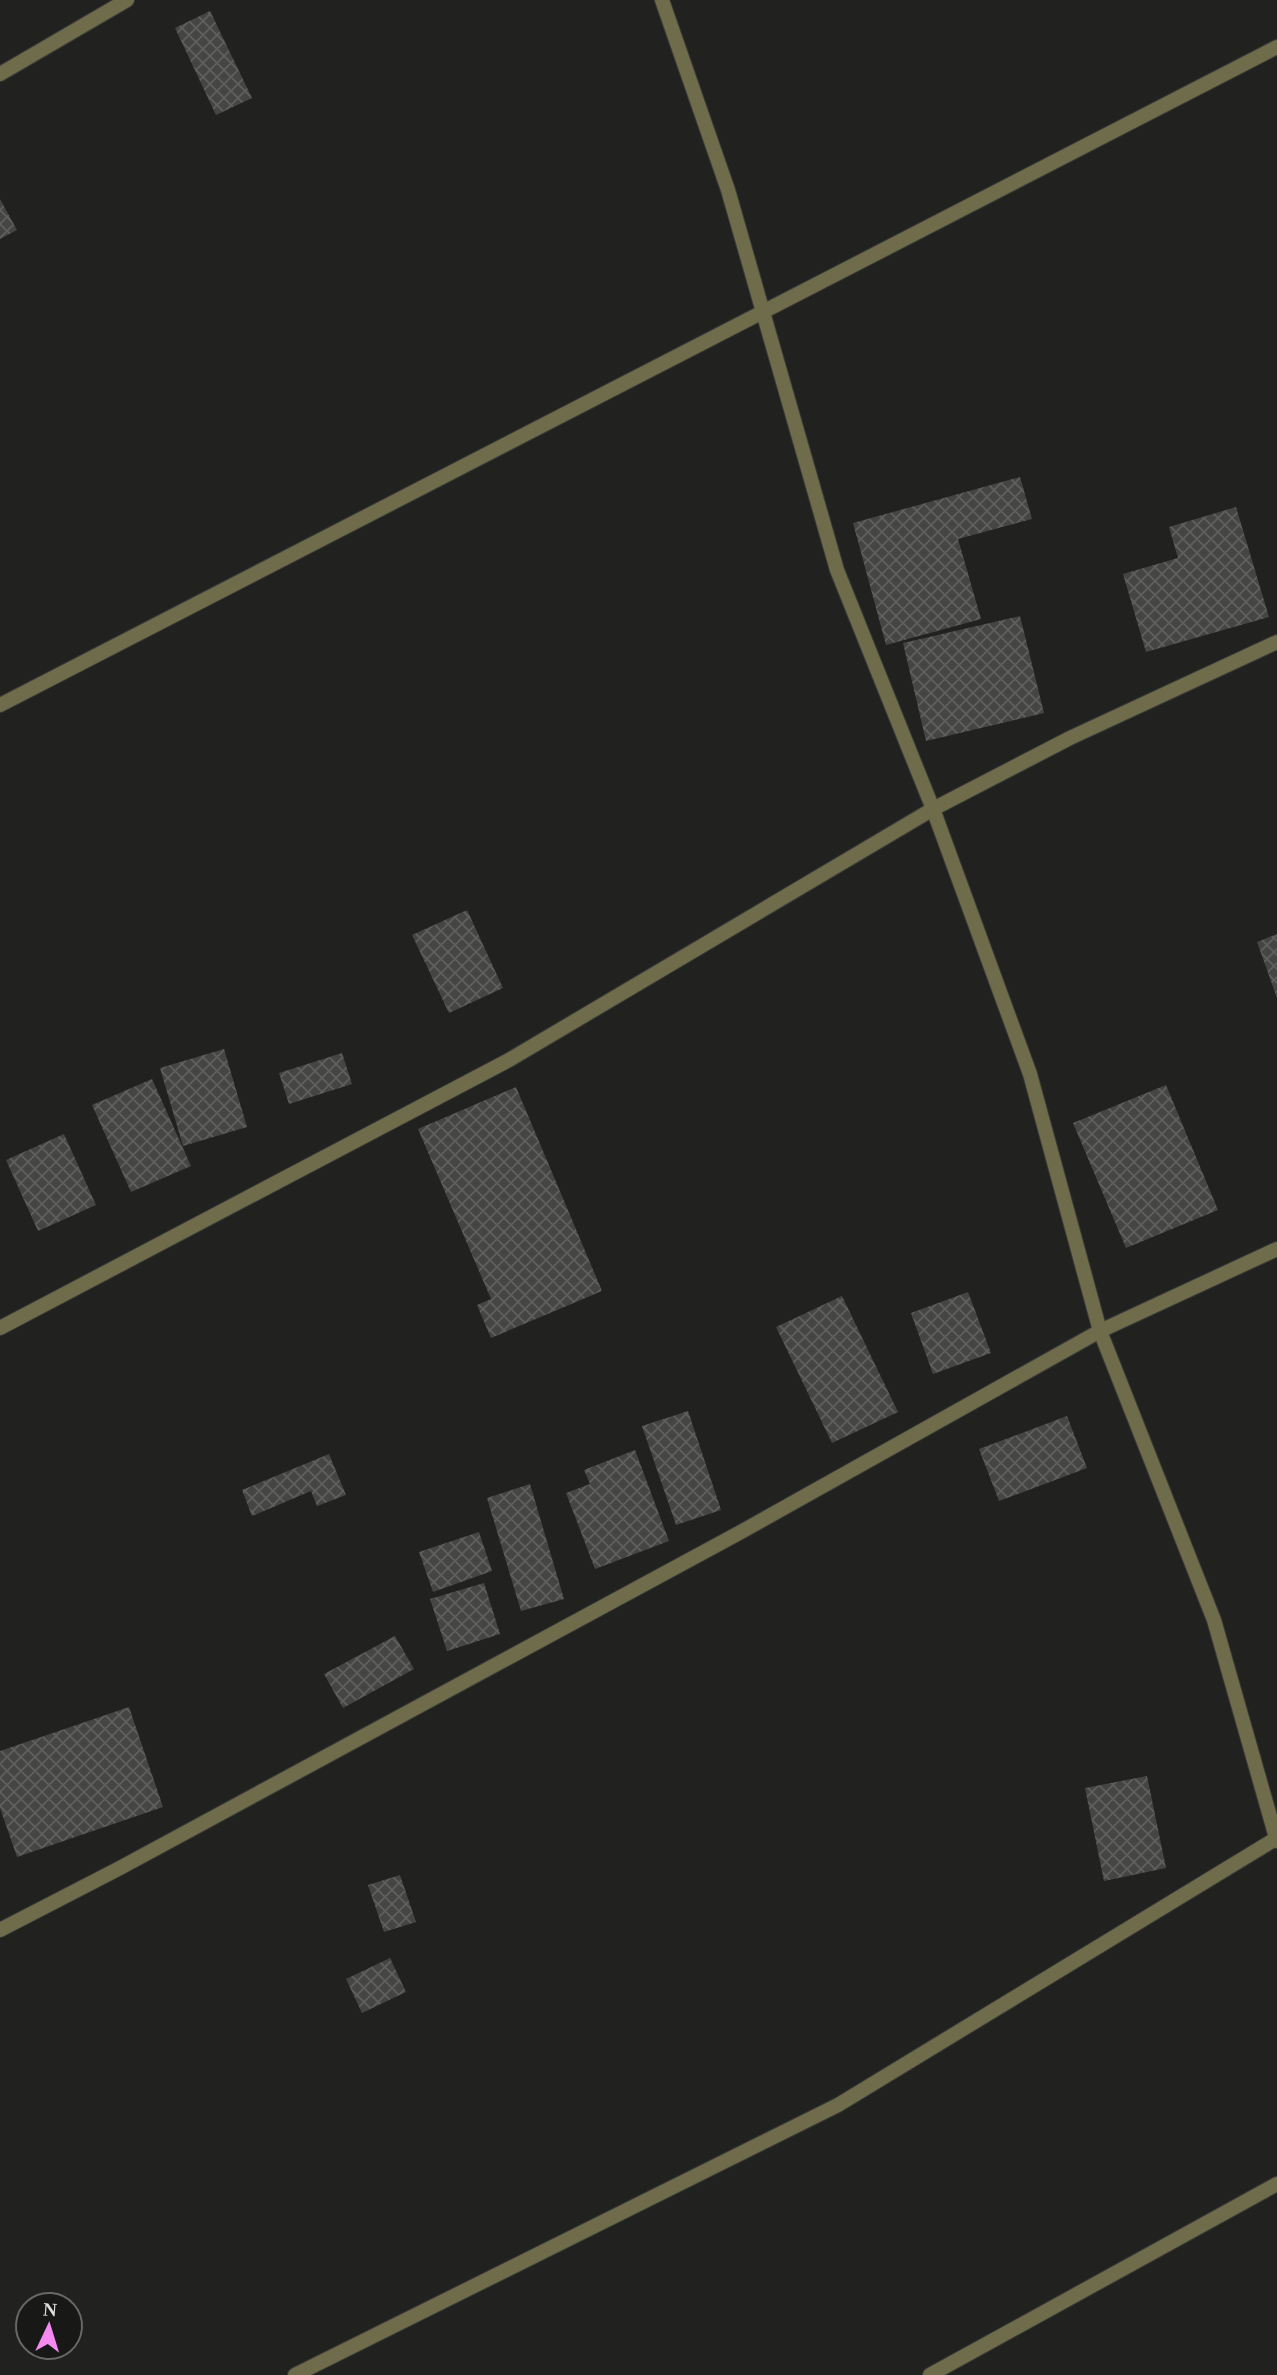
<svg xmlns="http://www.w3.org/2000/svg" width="1277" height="2375" font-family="'Times New Roman',serif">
	<defs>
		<pattern id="building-cross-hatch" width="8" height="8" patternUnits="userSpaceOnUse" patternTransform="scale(1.75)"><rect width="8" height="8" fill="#454543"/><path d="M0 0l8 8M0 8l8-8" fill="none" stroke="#5f5f5e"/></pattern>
	</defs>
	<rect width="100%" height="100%" fill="#21211f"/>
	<!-- building -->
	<g fill="url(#building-cross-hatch)">
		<polygon points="210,11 252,98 216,115 175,28"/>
		<polygon points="0,199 17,230 0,239"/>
		<polygon points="1020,477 1032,519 958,539 981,619 886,645 853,523"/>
		<polygon points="1236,507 1269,617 1146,652 1123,574 1178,558 1169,527"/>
		<polygon points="1020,616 1044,713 926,741 903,643"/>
		<polygon points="467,910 503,988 449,1013 412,935"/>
		<polygon points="1277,934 1277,998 1257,942"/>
		<polygon points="224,1049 247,1127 183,1146 160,1068"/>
		<polygon points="342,1053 352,1084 289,1104 279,1073"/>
		<polygon points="152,1079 191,1166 131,1192 92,1105"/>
		<polygon points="1166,1085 1218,1210 1126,1248 1073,1123"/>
		<polygon points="516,1087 602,1291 491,1338 477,1305 491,1299 418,1129"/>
		<polygon points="64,1134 96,1205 38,1231 6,1160"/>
		<polygon points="968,1292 991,1353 933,1374 911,1313"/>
		<polygon points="842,1296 898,1412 832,1443 776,1327"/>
		<polygon points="688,1411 721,1510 676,1525 642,1426"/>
		<polygon points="1067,1416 1087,1468 999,1501 979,1449"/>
		<polygon points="635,1450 669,1541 595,1569 566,1493 590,1484 584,1470"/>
		<polygon points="329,1454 346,1495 317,1506 311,1491 252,1516 242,1490"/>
		<polygon points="530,1484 564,1599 521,1611 487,1498"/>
		<polygon points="479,1532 492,1571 433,1592 419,1552"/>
		<polygon points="484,1583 500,1634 447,1651 430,1599"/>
		<polygon points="395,1636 414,1669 343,1708 324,1674"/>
		<polygon points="129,1707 163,1807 17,1857 0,1808 0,1751"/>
		<polygon points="1147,1776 1166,1868 1104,1881 1085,1788"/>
		<polygon points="400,1875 416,1922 384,1932 368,1885"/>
		<polygon points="390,1958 406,1992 362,2013 346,1979"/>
	</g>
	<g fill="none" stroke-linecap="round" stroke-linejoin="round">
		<defs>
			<g id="minor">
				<polyline points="662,0 728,190 837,570 933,809 1030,1074 1100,1331 1214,1620 1277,1841"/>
				<polyline points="0,74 127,0"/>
				<polyline points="0,705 1277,47"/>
				<polyline points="0,1328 509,1060 933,809 1070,738 1277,642"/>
				<polyline points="0,1930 118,1869 739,1533 1100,1331 1277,1249"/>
				<polyline points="295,2375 838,2105 1277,1838"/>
				<polyline points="930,2375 1277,2184"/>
			</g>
		</defs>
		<!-- minor casing -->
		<use href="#minor" stroke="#3b3b39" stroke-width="16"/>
		<!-- minor -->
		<use href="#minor" stroke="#6e6c4a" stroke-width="14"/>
	</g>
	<!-- north arrow -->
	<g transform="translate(49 2326) rotate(4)"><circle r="33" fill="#181816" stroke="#676765" stroke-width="2"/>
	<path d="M0-5L12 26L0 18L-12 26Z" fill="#f489f1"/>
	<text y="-10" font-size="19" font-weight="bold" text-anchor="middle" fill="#dededc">N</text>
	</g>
</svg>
